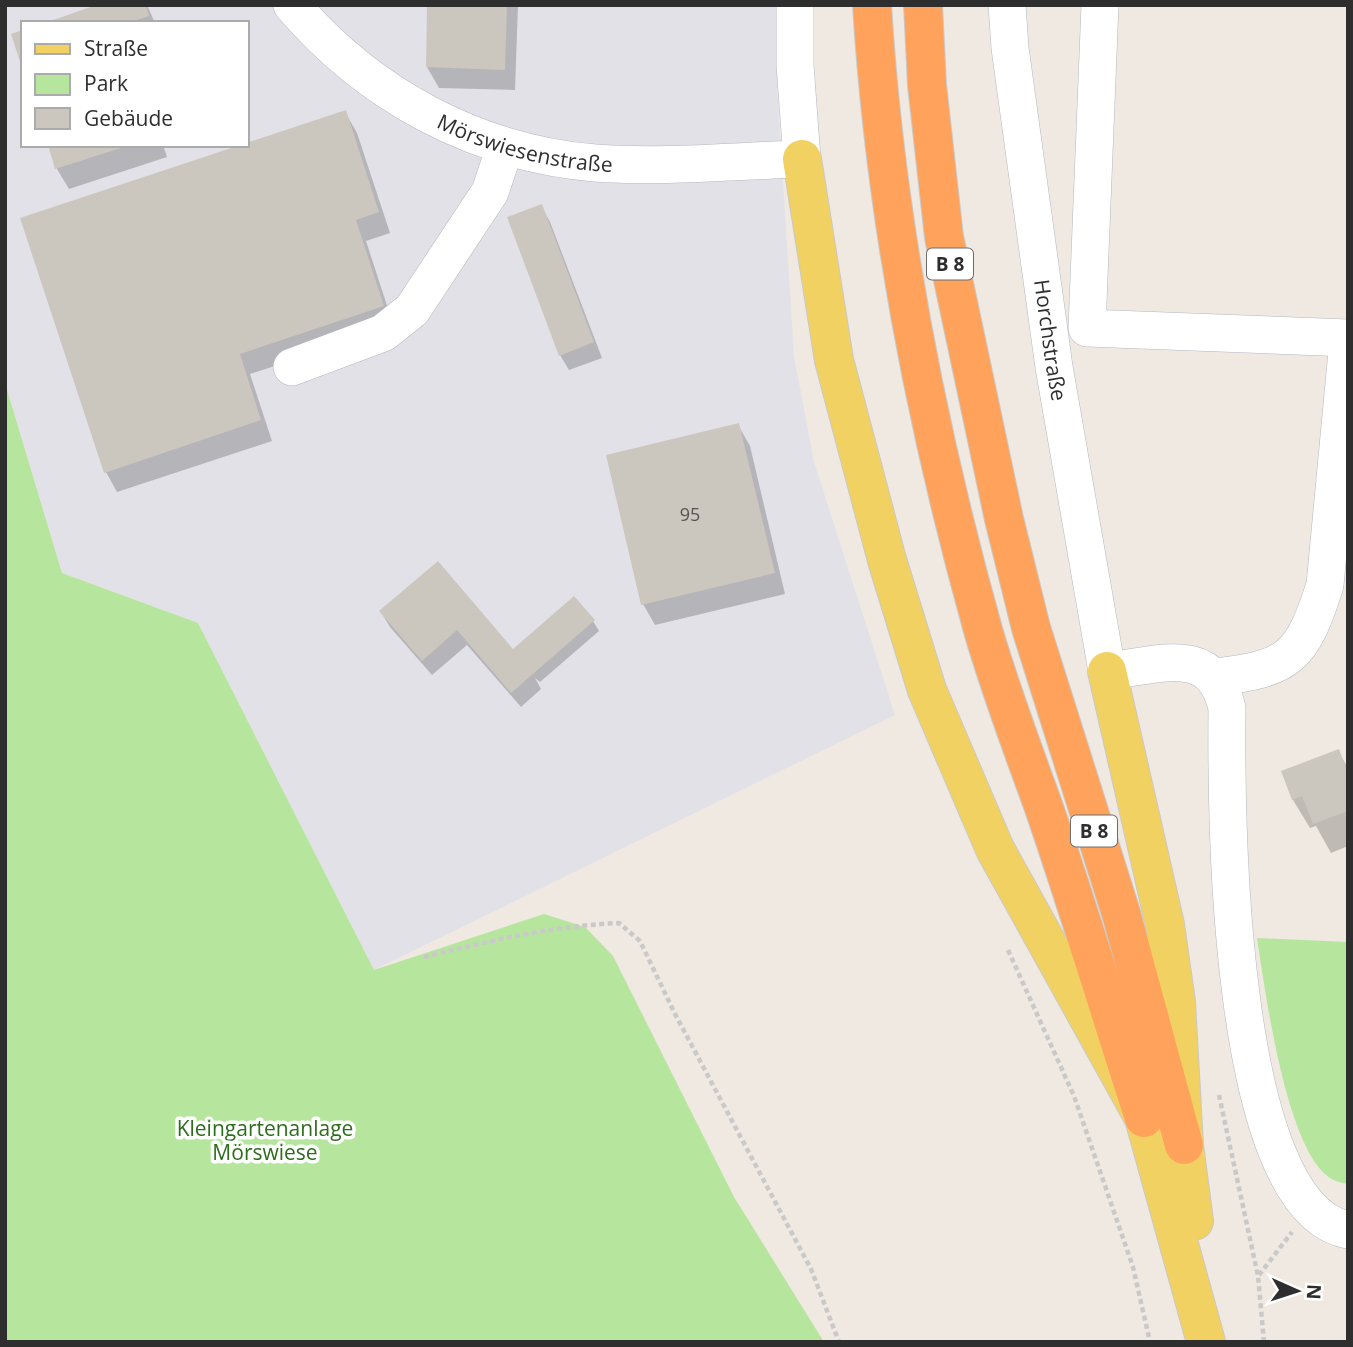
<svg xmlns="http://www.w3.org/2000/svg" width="1353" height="1347" font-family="'Open Sans',sans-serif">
	<rect width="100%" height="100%" fill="#efe9e1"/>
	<!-- industrial -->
	<path fill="#e3e1e8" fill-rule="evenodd" d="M5,5h773l-1,82 17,269 20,106 81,253 -521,255 -176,-347 -136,-50 -57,-190zM23,23h224v122h-224z"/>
	<!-- green -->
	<g fill="#b6e59e">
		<polygon points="5,383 62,573 198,623 374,970 544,914 585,927 613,956 734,1197 824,1342 5,1342"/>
		<path d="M1257,938l91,4v242c-5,-1 -11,-2 -16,-5 -46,-25 -67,-191 -75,-241z"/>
	</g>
	<!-- shadow -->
	<g fill="#0003">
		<polygon points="102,5 147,5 155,23 49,23"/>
		<polygon points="429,5 518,5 515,90 439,88 427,67"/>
		<polygon points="345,112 357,133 390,233 366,241 394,327 250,374 272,441 117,492 106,472"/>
		<polygon points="49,145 163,145 167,157 69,189 57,169"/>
		<polygon points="541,206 550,222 602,358 569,370 560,355"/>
		<polygon points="738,425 750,446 785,594 655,625 643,604"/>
		<polygon points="437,563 513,651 593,621 599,631 540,682 535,678 541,689 521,707 467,645 432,675 390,627 381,612"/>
		<polygon points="1338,751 1348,768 1348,846 1331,853 1316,826 1310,828 1293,800 1283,772"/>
	</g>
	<!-- building -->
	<g fill="#cbc7bf">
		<polygon points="96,5 146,5 149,16 128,23 45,23"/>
		<polygon points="427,5 507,5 505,70 426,67"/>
		<polygon points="23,30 23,68 22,68 11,34"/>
		<polygon points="346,110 379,212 356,220 384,306 240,354 261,420 104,473 20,218"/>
		<polygon points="48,145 127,145 127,146 55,169"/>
		<polygon points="542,204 594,342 559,356 507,217"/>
		<polygon points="739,423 775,573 641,605 606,455"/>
		<polygon points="438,561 513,649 574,596 595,620 511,693 457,630 422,661 379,611"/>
		<polygon points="1339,749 1348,773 1348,811 1313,824 1302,796 1292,800 1281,771"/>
	</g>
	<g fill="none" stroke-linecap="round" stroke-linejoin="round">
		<defs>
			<g id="minor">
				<path id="s1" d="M292,5c77,90 184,148 303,158 68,5 138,-2 207,-4l-7,-94v-60"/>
				<path id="s2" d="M1007,5l3,43 44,319 53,304c51,-5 105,-29 120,37 -1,99 -1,499 121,522"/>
				<polyline points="1100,5 1087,328 1348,338"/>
				<polyline points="292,367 383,333 412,310 490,192 505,147"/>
				<path d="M1215,677c75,-8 87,-20 110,-92l23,-244"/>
			</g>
			<g id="major">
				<polyline points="802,159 834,360 887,560 927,690 995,849 1144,1118 1206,1342"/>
				<polyline points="1107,671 1165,925 1176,1002 1184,1145 1194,1221"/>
			</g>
			<g id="highway">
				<path d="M872,5c13,212 54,421 111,625 17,59 39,117 60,175 36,104 67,209 101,313"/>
				<polyline points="923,5 927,85 944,237 1004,519 1031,628 1121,913 1184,1145"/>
			</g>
		</defs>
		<!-- minor casing -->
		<use href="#minor" stroke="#b4b7c1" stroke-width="38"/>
		<!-- major casing -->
		<use href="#major" stroke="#c9c9c9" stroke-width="40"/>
		<!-- highway casing -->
		<use href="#highway" stroke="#c9c9c9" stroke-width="40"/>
		<!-- path -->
		<g stroke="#c9c9c9" stroke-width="4.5" stroke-dasharray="5 3.5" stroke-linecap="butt">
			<polyline points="1008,950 1074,1096 1133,1267 1150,1342"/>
			<path d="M424,957c65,-16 127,-31 195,-34l21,18 34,71 137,257 28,73"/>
			<polyline points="1219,1095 1258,1276 1264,1342"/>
			<polyline points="1259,1275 1292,1232"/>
			<polyline points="5,1337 6,1342"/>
		</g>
		<!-- minor -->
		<use href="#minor" stroke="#fff" stroke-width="37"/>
		<!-- major -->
		<use href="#major" stroke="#f2d163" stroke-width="38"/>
		<!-- highway -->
		<use href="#highway" stroke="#ffa35c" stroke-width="38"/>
	</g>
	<g text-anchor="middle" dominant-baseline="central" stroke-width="7" stroke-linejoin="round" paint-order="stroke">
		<!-- number labels -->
		<g font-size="18" fill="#555452">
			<text x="690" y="514">95</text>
		</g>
		<!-- shield labels -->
		<g fill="#fff" stroke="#6d6d6d" stroke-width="2">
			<rect x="927" y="248.5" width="46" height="31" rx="5"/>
			<rect x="1071" y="815.5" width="46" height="31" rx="5"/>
		</g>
		<g font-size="19" font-weight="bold" fill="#2e2e2e">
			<text x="950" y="264">B 8</text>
			<text x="1094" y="831">B 8</text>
		</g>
		<!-- street labels -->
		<g font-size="21" fill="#2e2e2e" stroke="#fff">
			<text stroke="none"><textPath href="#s1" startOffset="278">Mörswiesenstraße</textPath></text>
			<text stroke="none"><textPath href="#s2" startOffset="338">Horchstraße</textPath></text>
		</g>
		<!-- park labels -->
		<g font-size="21" fill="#2c6e1b" stroke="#fff">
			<text x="265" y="1128">Kleingartenanlage<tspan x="265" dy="24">Mörswiese</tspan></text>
		</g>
	</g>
	<!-- border -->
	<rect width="1353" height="1347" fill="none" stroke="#2e2e2e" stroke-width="14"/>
	<!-- legend -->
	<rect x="21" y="21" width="228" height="126" fill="#ffffff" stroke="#ababab" stroke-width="2"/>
	<rect x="35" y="44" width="35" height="10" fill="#f2d163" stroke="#ababab" stroke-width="2"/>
	<text x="84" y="56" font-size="21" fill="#2e2e2e">Straße</text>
	<rect x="35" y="74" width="35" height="21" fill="#b6e59e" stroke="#ababab" stroke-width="2"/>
	<text x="84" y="91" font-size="21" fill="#2e2e2e">Park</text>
	<rect x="35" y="108" width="35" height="21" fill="#cbc7bf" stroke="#ababab" stroke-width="2"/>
	<text x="84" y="126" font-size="21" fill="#2e2e2e">Gebäude</text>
	<!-- north arrow -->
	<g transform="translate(1297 1291) rotate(93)" stroke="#ffffff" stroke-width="5" paint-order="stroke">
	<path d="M0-5L12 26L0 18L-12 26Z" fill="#2e2e2e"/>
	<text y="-10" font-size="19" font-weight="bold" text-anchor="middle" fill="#2e2e2e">N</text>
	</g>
</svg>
